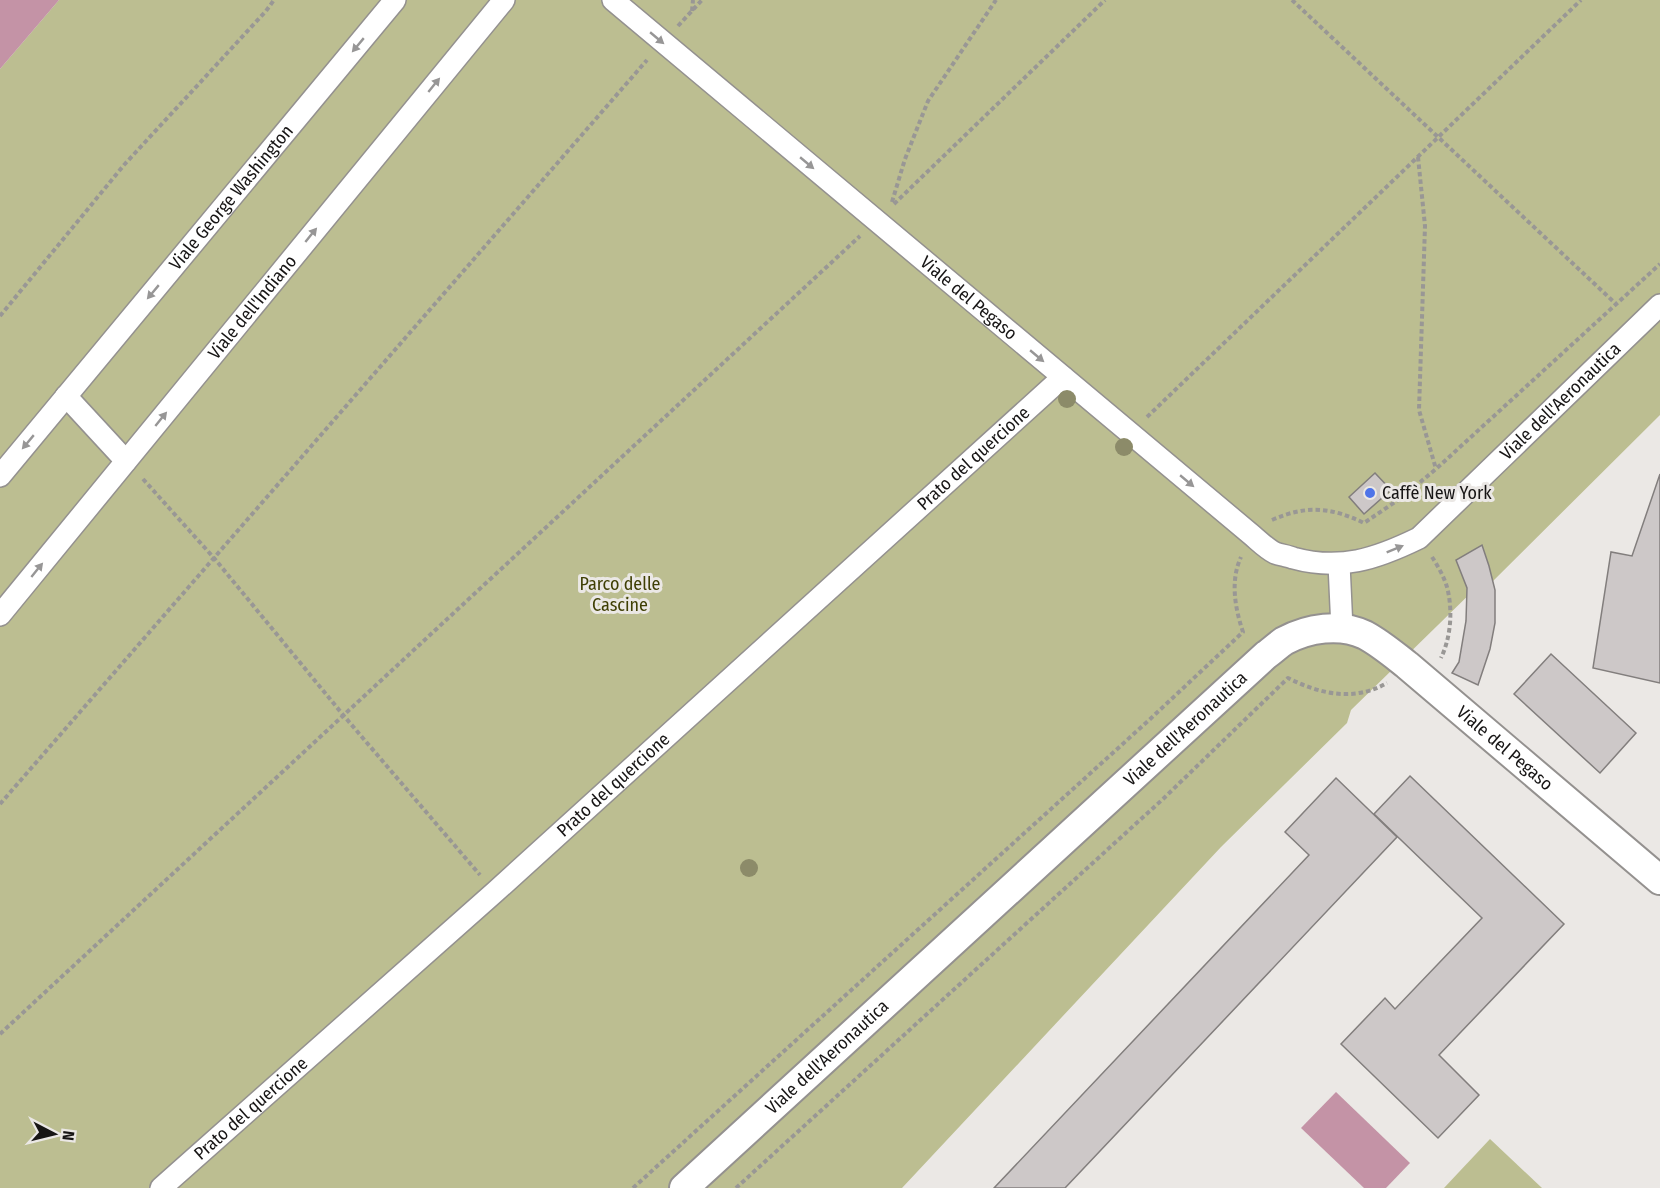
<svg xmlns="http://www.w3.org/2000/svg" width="1660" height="1188" font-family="'Fira Sans Condensed',sans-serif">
	<rect width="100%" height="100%" fill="#ebe8e5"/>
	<!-- green -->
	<g fill="#bcbe91">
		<polygon points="59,0 1660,0 1660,415 1490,584 1481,583 1351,710 1347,723 1221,847 902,1188 0,1188 0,69"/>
		<polygon points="1490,1139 1542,1188 1444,1188"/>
	</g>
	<!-- water -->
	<g fill="#c493a6">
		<polygon points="0,0 59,0 0,69"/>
		<polygon points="1336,1092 1410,1163 1386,1188 1364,1188 1301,1128"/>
	</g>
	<!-- building -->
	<g fill="#cdc8c8" stroke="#827e7d" stroke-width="1.5">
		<polygon points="1375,473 1391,490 1364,514 1349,497"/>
		<polygon points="1660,474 1660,683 1593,668 1611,552 1632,556"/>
		<polygon points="1482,545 1489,566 1495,590 1495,623 1490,649 1478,685 1452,673 1459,662 1466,621 1467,588 1456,560"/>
		<polygon points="1551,654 1636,733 1600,773 1514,694"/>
		<polygon points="1410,776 1564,924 1439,1055 1479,1095 1438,1138 1341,1044 1385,998 1395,1009 1482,918 1374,814"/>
		<polygon points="1336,778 1397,837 1065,1188 994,1188 1309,855 1285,832"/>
	</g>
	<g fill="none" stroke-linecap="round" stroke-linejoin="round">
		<defs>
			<g id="pedestrian">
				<path id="s1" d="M613,0l640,536c7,6 14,13 22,17 6,2 13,3 18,5 47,13 83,1 126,-20l241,-233"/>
				<polyline points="66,396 126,461"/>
				<path id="s2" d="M0,476l395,-476"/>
				<polyline points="1339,564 1342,629"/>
				<path id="s3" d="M0,615l504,-615"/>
				<path id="s4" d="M161,1188l334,-296 568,-515"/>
			</g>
			<g id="minor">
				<path id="s5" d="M684,1188l582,-533c6,-4 12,-10 18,-14 24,-13 56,-18 81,-6 15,8 28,19 42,30l253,215"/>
			</g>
		</defs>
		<!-- pedestrian casing -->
		<use href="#pedestrian" stroke="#94918f" stroke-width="24"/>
		<!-- minor casing -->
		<use href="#minor" stroke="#94918f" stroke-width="32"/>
		<!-- path -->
		<g stroke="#999795" stroke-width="4" stroke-dasharray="4.5 3" stroke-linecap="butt">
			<polyline points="1292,0 1616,304"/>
			<polyline points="692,11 693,0"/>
			<polyline points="678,26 702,0"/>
			<polyline points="1418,157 1425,226 1419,410 1436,469"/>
			<polyline points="892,202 905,159 928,101 996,0"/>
			<polyline points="894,204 1105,0"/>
			<polyline points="0,316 124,165 266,11 274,0"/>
			<polyline points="1147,417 1581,0"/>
			<polyline points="143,479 214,558 344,716 480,875"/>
			<path d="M1272,520c34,-15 59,-13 92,3l37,-25 35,-29 224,-205"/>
			<path d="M1432,557c6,9 12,20 15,30 6,23 4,50 -6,71"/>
			<polyline points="0,804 647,60"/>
			<polyline points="0,1034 860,236"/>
			<path d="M633,1188l515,-467 95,-89c-8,-24 -13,-51 -2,-75"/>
			<path d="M736,1188l427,-389 125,-121c32,16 66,24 99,5"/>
		</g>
		<!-- pedestrian -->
		<use href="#pedestrian" stroke="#fff" stroke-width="21"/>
		<!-- minor -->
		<use href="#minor" stroke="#fff" stroke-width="28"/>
	</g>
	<!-- trees -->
	<g fill="#8c8b69">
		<circle cx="1067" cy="399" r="9"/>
		<circle cx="1124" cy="447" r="9"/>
		<circle cx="749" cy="868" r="9"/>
	</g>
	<!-- one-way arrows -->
	<defs><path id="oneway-solid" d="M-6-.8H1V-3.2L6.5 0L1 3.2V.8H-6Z" transform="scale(1.5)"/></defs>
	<g fill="#979696">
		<use href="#oneway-solid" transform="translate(657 38) rotate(40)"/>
		<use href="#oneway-solid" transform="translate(358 45) rotate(130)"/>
		<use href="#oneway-solid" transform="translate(434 85) rotate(-51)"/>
		<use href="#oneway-solid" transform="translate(807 163) rotate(40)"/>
		<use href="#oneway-solid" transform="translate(311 235) rotate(-51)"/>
		<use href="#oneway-solid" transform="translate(153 292) rotate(130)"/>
		<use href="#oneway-solid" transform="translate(1037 356) rotate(40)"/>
		<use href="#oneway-solid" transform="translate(161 419) rotate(-51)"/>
		<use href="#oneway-solid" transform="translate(28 442) rotate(130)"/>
		<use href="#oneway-solid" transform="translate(1187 481) rotate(40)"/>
		<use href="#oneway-solid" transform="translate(1395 549) rotate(-22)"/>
		<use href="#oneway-solid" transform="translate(37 570) rotate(-51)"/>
	</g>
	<!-- markers -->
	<circle fill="#4f74e8" stroke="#ebe8e5" stroke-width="2" cx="1370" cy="493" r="6"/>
	<g text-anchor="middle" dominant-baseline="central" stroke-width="6" stroke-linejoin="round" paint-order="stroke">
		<!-- street labels -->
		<g font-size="18" fill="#171515" stroke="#ebe8e5">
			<text stroke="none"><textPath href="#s2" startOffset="362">Viale George Washington</textPath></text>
			<text stroke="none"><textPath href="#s1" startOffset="464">Viale del Pegaso</textPath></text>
			<text stroke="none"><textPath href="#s3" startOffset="398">Viale dell'Indiano</textPath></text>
			<text stroke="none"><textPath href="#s1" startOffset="1209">Viale dell'Aeronautica</textPath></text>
			<text stroke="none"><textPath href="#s4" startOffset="1092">Prato del quercione</textPath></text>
			<text stroke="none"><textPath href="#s5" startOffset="680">Viale dell'Aeronautica</textPath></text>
			<text stroke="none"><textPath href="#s5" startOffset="1076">Viale del Pegaso</textPath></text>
			<text stroke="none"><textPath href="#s4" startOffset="606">Prato del quercione</textPath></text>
			<text stroke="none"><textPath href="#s5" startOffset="194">Viale dell'Aeronautica</textPath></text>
			<text stroke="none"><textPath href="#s4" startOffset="120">Prato del quercione</textPath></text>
		</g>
		<!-- poi labels -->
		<g font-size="18" fill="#171515" stroke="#ebe8e5" text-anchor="start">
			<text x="1382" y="493">Caffè New York</text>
		</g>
		<!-- park labels -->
		<g font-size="18" fill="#3f3f04" stroke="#ebe8e5">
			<text x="620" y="584">Parco delle<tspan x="620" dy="21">Cascine</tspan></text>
		</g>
	</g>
	<!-- north arrow -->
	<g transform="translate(54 1134) rotate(97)" stroke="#ebe8e5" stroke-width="4.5" paint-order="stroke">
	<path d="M0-4.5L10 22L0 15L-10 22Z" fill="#171515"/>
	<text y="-9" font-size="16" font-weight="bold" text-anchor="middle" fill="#171515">N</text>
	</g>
</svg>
